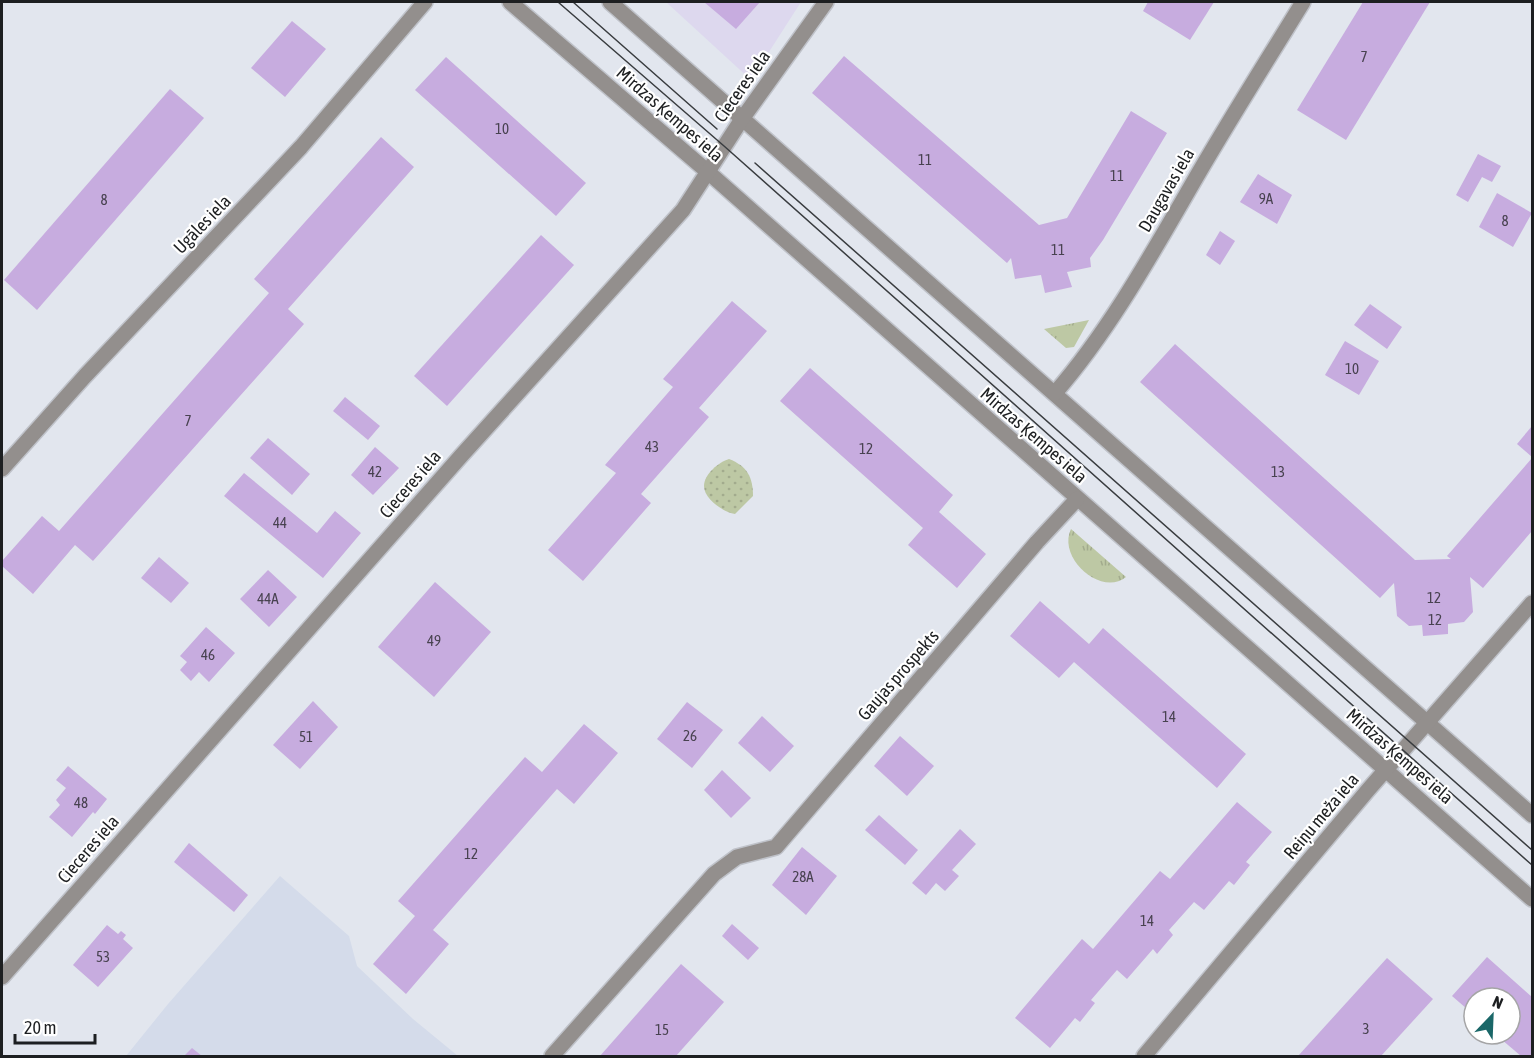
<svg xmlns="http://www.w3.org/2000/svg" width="1534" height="1058" font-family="'Asap Condensed',sans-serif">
	<defs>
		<pattern id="grass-tufts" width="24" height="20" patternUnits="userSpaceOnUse" patternTransform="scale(1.5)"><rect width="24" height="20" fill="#bdc8a4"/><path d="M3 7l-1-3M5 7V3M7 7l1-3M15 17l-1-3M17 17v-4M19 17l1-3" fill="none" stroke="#a2ab8d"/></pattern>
		<pattern id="park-dots" width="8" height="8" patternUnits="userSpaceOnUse" patternTransform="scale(1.5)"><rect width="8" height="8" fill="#bdc8a4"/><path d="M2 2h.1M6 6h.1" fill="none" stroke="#a2ab8d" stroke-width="1.8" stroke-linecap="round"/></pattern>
	</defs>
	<rect width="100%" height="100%" fill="#e2e6ee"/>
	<!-- commercial -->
	<polygon fill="#ddd8ee" points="666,2 801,2 751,80"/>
	<!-- built -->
	<polygon fill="#d4dbea" points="280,876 349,936 357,966 413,1019 458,1056 126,1056 168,1004"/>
	<!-- grass -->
	<g fill="url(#grass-tufts)">
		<polygon points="1089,320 1074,347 1066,348 1044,329"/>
		<path d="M1071,529l55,48c-25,20 -69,-19 -55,-48z"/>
	</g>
	<!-- park -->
	<path fill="url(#park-dots)" d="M729,459c18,7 24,18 24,37l-18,18c-12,-2 -31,-15 -31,-28 0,-12 15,-24 25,-27z"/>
	<!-- building -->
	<g fill="#c7acdf">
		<polygon points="704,2 760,2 736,29"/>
		<polygon points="1148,2 1214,2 1190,40 1143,11"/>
		<polygon points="1363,2 1430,2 1346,140 1297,110"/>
		<polygon points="292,21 326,49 285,97 251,68"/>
		<polygon points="844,56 1039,225 1067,218 1131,111 1167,133 1103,240 1090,258 1091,267 1067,272 1072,287 1045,293 1041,275 1015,279 1011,258 1007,263 812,93"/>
		<polygon points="446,57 586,183 556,216 415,90"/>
		<polygon points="170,89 204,118 37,310 4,280"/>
		<polygon points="381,137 414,167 288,309 304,324 93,561 75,545 33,594 2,566 2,561 42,516 59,531 269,293 254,279"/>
		<polygon points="1478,154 1501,166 1492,182 1482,177 1468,202 1456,195"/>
		<polygon points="1258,174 1292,195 1277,224 1240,202"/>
		<polygon points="1497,193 1532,213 1513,247 1479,227"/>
		<polygon points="1220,231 1235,241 1220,265 1206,255"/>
		<polygon points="541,235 574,265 447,406 414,376"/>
		<polygon points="732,301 767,331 699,408 709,417 641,494 651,503 583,581 548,550 616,473 605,465 673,387 663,379"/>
		<polygon points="1370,304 1402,327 1387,349 1354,325"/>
		<polygon points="1345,341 1379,361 1359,395 1325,375"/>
		<polygon points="1175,344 1415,560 1451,559 1447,556 1532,458 1532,531 1483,588 1470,577 1473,612 1464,622 1448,624 1448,634 1423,636 1422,625 1409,626 1397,616 1394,583 1380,598 1140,382"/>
		<polygon points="810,368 953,495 939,512 986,554 957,588 908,545 923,528 780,401"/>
		<polygon points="345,397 380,426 368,440 333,411"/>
		<polygon points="1532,426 1532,457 1517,444"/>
		<polygon points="268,438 310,474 292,495 250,458"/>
		<polygon points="375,447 399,468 373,495 351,475"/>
		<polygon points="244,473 317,533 335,511 361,533 323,578 224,496"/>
		<polygon points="159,557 189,583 171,603 141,578"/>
		<polygon points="268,570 297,597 269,627 240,599"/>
		<polygon points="435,582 491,632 434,697 378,647"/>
		<polygon points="1040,601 1089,644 1103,628 1246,754 1217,788 1074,662 1059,678 1010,636"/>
		<polygon points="206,627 235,653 209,682 199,672 191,681 180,670 187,662 180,656"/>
		<polygon points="313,701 338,727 300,769 273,745"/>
		<polygon points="687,702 723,730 692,768 657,739"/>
		<polygon points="762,716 794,746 770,772 738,743"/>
		<polygon points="584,724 618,753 574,804 557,789 433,930 449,944 406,994 373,964 415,916 398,901 525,757 542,772"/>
		<polygon points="900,736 934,766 907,796 874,766"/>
		<polygon points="68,766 107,799 95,814 93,812 72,837 49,817 60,805 56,800 66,788 56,780"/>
		<polygon points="722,770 751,798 731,818 704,790"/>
		<polygon points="1237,802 1272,832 1246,862 1250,865 1234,885 1229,881 1204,910 1194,902 1169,930 1173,935 1157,954 1153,949 1127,979 1117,970 1091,1000 1095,1003 1080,1022 1075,1018 1050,1048 1015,1018 1082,939 1093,949 1160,871 1170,879"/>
		<polygon points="879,815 918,850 905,865 865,830"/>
		<polygon points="960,829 976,844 952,870 959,876 945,891 936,883 926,895 912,883"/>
		<polygon points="189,843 248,895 234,912 174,862"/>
		<polygon points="802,847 837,876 806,915 772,885"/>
		<polygon points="732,924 759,948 748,960 722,936"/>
		<polygon points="107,925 118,934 121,931 126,935 123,939 133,948 98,987 73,965"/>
		<polygon points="1487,957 1532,997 1532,1056 1521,1056 1495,1034 1510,1034 1510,998 1474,998 1474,1015 1452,996"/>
		<polygon points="1387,958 1433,999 1381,1056 1298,1056"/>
		<polygon points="681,964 724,1002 676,1056 600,1056"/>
		<polygon points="192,1048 202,1056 184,1056"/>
	</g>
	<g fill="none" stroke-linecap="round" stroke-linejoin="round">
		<defs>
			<g id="minor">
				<polyline points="510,2 708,172 1532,899"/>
				<polyline points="610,2 1532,815"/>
				<path d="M1055,393c53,-61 94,-134 135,-205 36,-63 75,-124 113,-186"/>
				<polyline points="2,469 85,376 301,147 425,2"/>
				<polyline points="2,977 461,456 683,210 742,119 826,2"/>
				<polyline points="552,1056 714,874 737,857 776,847 1037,542 1077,499"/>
				<polyline points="1144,1056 1368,790 1532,603"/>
			</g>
		</defs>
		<!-- minor casing -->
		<use href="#minor" stroke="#bfc2c9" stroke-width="18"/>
		<!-- minor -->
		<use href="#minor" stroke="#938f8d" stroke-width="15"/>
		<!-- tram -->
		<g stroke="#393c3f" stroke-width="1.5">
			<polyline points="558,2 724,146 1532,865"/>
			<polyline points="573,2 717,129"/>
			<polyline points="755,163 1532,850"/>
		</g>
	</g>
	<g text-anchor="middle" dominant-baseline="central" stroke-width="4.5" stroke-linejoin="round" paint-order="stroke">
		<!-- number labels -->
		<g font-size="15" fill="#484250">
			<text x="1364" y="56">7</text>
			<text x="502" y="128">10</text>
			<text x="925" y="159">11</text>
			<text x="1117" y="175">11</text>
			<text x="1266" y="198">9A</text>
			<text x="104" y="199">8</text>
			<text x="1505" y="220">8</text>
			<text x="1058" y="249">11</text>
			<text x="1352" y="368">10</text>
			<text x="188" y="420">7</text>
			<text x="652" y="446">43</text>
			<text x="866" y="448">12</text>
			<text x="375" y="471">42</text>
			<text x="1278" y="471">13</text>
			<text x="280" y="522">44</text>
			<text x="1434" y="597">12</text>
			<text x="268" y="598">44A</text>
			<text x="1435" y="619">12</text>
			<text x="434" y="640">49</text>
			<text x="208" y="654">46</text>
			<text x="1169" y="716">14</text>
			<text x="690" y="735">26</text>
			<text x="306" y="736">51</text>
			<text x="81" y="802">48</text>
			<text x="471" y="853">12</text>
			<text x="803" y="876">28A</text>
			<text x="1147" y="920">14</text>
			<text x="103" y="956">53</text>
			<text x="1366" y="1028">3</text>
			<text x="662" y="1029">15</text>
		</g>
		<!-- street labels -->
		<g font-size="18" fill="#1d1f21" stroke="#fff">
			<text transform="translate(742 86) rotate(-55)">Cieceres iela</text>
			<text transform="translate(670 114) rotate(41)">Mirdzas Ķempes iela</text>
			<text transform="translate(1166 190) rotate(-60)">Daugavas iela</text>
			<text transform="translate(202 224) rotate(-46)">Ugāles iela</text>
			<text transform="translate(1034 435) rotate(41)">Mirdzas Ķempes iela</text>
			<text transform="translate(410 484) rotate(-49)">Cieceres iela</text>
			<text transform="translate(898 675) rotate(-49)">Gaujas prospekts</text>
			<text transform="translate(1400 756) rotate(41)">Mirdzas Ķempes iela</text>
			<text transform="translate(1321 816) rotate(-50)">Reiņu meža iela</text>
			<text transform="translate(88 849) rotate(-49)">Cieceres iela</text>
		</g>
	</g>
	<!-- border -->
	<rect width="1534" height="1058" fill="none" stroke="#1d1f21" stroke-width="6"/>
	<!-- north arrow -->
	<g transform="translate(1492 1016) rotate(23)"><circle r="28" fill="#ffffff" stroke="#a5a5a6" stroke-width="1.5"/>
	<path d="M0-4.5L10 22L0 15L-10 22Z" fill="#1a6768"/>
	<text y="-9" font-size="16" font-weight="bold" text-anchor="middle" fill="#1d1f21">N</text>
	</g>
	<!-- scale -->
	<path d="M15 1034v9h80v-9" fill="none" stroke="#1d1f21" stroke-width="3"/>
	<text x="24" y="1034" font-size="18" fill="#1d1f21" stroke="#ffffff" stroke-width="4.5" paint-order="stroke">20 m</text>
</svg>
